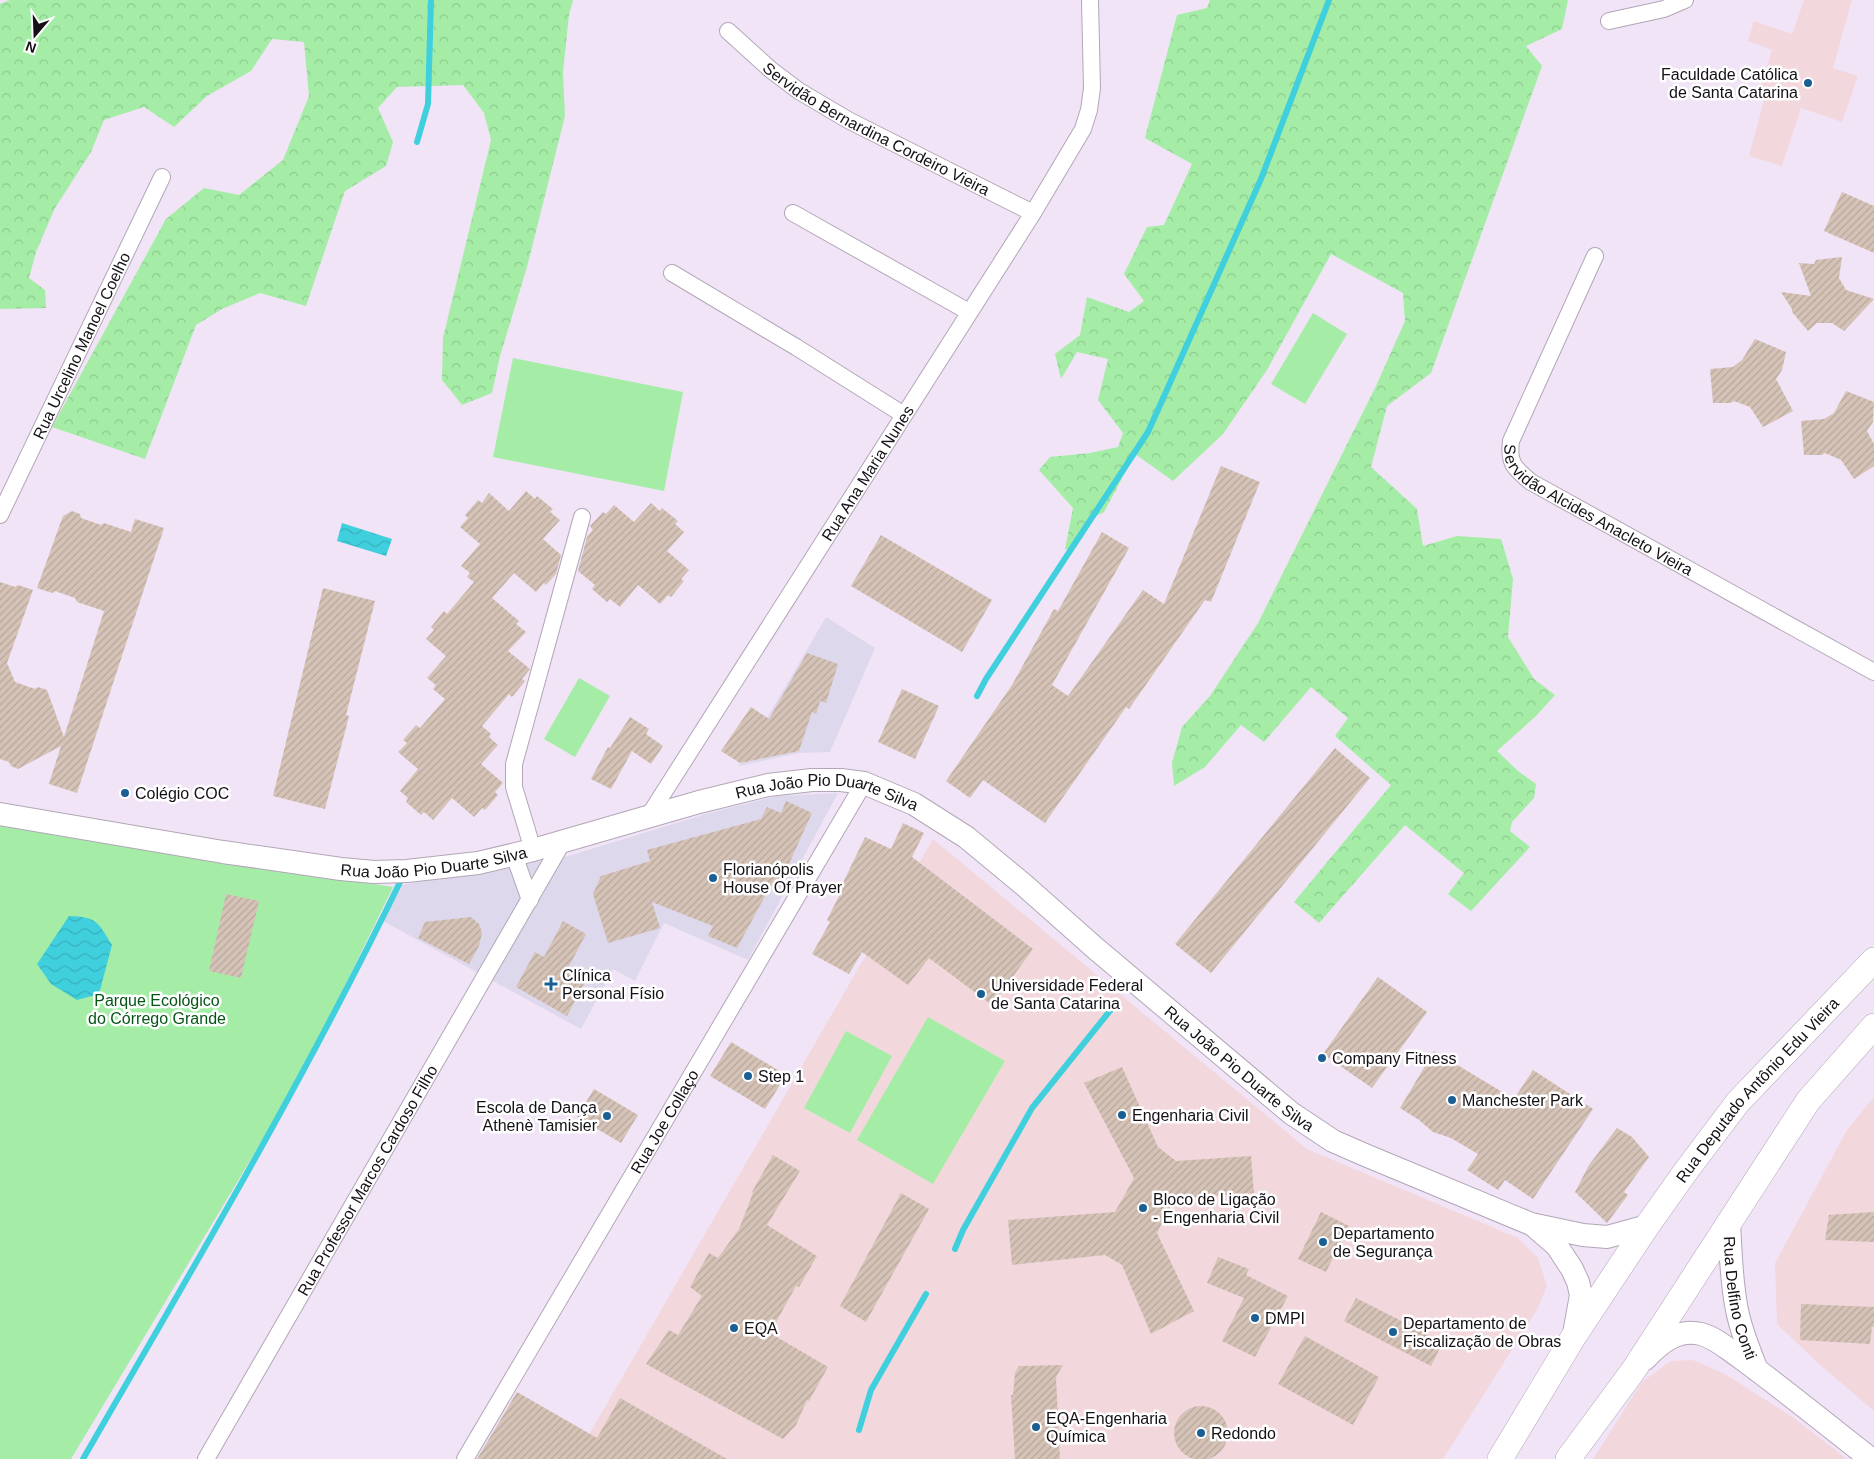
<svg xmlns="http://www.w3.org/2000/svg" width="1874" height="1459" font-family="Arial,sans-serif">
	<defs>
		<pattern id="forest-crowns" width="20" height="18" patternUnits="userSpaceOnUse" patternTransform="scale(1.25)"><rect width="20" height="18" fill="#a5eda7"/><path d="M2 6a3 3 0 1 1 6 0M12 15a3 3 0 1 1 6 0" fill="none" stroke="#8dca8f"/></pattern>
		<pattern id="water-waves" width="16" height="10" patternUnits="userSpaceOnUse" patternTransform="scale(1.25)"><rect width="16" height="10" fill="#40cfdd"/><path d="M0 5q4-4 8 0t8 0" fill="none" stroke="#37b1bd"/></pattern>
		<pattern id="building-hatch" width="6" height="6" patternUnits="userSpaceOnUse" patternTransform="scale(1.25)"><rect width="6" height="6" fill="#d6c3b7"/><path d="M-1 1l2-2M0 6l6-6M5 7l2-2" fill="none" stroke="#b7a69d"/></pattern>
	</defs>
	<rect width="100%" height="100%" fill="#f1e4f6"/>
	<!-- commercial -->
	<g fill="#ded8ed">
		<polygon points="826,617 875,648 830,752 799,753 739,766"/>
		<polygon points="838,793 748,960 664,923 635,981 613,969 581,1029 383,921 401,885 568,856 706,814 777,796"/>
	</g>
	<!-- education -->
	<g fill="#f2d8dd">
		<polygon points="1804,0 1852,0 1833,68 1858,76 1842,122 1801,108 1782,166 1749,156 1766,93 1759,90 1772,50 1748,41 1754,21 1792,34"/>
		<polygon points="933,839 1307,1149 1518,1238 1538,1258 1547,1286 1537,1310 1443,1459 575,1459"/>
		<polygon points="1874,1097 1874,1411 1817,1362 1777,1324 1775,1263 1847,1130"/>
		<polygon points="1693,1360 1725,1374 1791,1416 1847,1459 1593,1459 1642,1382 1671,1361"/>
	</g>
	<!-- green -->
	<g fill="#a5eda7">
		<polygon points="1313,313 1347,334 1305,404 1271,384"/>
		<polygon points="513,358 683,392 664,491 493,457"/>
		<polygon points="579,678 610,696 575,757 544,739"/>
		<polygon points="0,824 393,887 302,1074 71,1459 0,1459"/>
		<polygon points="928,1017 1005,1061 933,1184 857,1140"/>
		<polygon points="846,1031 892,1056 850,1133 804,1108"/>
	</g>
	<!-- forest -->
	<g fill="url(#forest-crowns)">
		<polygon points="10,0 573,0 569,15 563,72 565,116 527,267 500,356 492,393 462,405 442,380 443,338 491,140 484,113 463,85 397,87 378,108 393,142 386,166 345,191 306,306 260,293 222,309 196,325 145,459 52,427 166,219 204,188 239,195 283,160 309,96 304,42 272,39 251,71 207,96 174,127 144,107 104,120 91,152 55,208 36,252 29,278 45,290 46,308 0,309 0,4"/>
		<polygon points="1210,0 1568,0 1562,29 1526,46 1542,66 1431,373 1387,406 1371,467 1417,509 1423,546 1457,536 1501,539 1513,579 1508,637 1534,679 1555,695 1536,716 1497,751 1518,771 1536,784 1534,798 1512,822 1510,831 1530,847 1471,911 1448,894 1464,873 1405,825 1319,923 1294,902 1391,785 1335,736 1348,718 1311,687 1264,742 1241,725 1205,767 1174,786 1172,763 1182,727 1210,696 1258,623 1376,386 1405,321 1403,293 1331,254 1267,370 1223,434 1173,481 1135,454 1104,512 1094,517 1073,551 1065,549 1073,508 1039,470 1050,457 1090,453 1118,447 1123,433 1098,400 1108,359 1077,352 1061,379 1055,354 1080,335 1087,297 1129,312 1144,301 1124,274 1147,227 1164,225 1192,164 1145,138 1177,15 1207,8"/>
	</g>
	<!-- water -->
	<g fill="url(#water-waves)">
		<polygon points="342,523 392,539 386,556 337,541"/>
		<path d="M69,916c28,1 29,6 43,29l-13,49 -22,6 -26,-16 -14,-20z"/>
	</g>
	<g fill="none" stroke-linecap="round" stroke-linejoin="round">
		<!-- stream -->
		<g stroke="#40cfdd" stroke-width="6">
			<polyline points="417,142 428,104 431,0"/>
			<polyline points="977,696 986,679 1148,432 1261,179 1329,0"/>
			<polyline points="955,1249 963,1230 1032,1108 1113,1007"/>
			<polyline points="859,1430 871,1390 926,1294"/>
			<path d="M83,1459c110,-191 222,-380 318,-579"/>
		</g>
	</g>
	<!-- building -->
	<g fill="url(#building-hatch)">
		<polygon points="1842,192 1874,206 1874,253 1824,231"/>
		<polygon points="1842,257 1839,278 1846,290 1874,299 1844,331 1832,323 1817,323 1808,331 1792,312 1792,309 1781,292 1811,296 1799,263 1814,264 1816,260"/>
		<polygon points="1755,339 1786,352 1782,370 1776,379 1793,411 1763,427 1750,407 1734,401 1731,403 1713,403 1710,369 1733,367 1742,360"/>
		<polygon points="1846,391 1874,402 1873,422 1867,431 1874,444 1874,466 1854,479 1841,460 1825,453 1822,455 1804,455 1801,421 1824,419 1834,413"/>
		<polygon points="1221,466 1260,482 1211,602 1205,600 1129,709 1126,707 1045,823 983,780 970,798 946,781 1012,685 1054,609 1058,611 1102,532 1129,548 1052,685 1068,696 1143,590 1164,604"/>
		<polygon points="526,491 535,499 537,496 553,509 550,512 560,520 543,539 561,555 556,574 546,585 544,583 536,592 514,573 492,598 519,621 516,624 526,632 508,651 530,669 522,679 525,681 512,697 509,694 482,726 491,734 489,737 498,745 481,764 503,783 495,792 498,795 485,810 482,808 474,817 452,798 433,820 424,812 421,815 406,802 408,798 400,791 418,769 398,752 407,743 403,740 416,725 420,728 445,699 433,689 436,685 427,678 446,656 426,639 434,630 431,627 444,611 447,614 474,582 467,577 470,573 461,566 480,544 460,527 468,518 465,515 478,500 482,503 489,493 509,511"/>
		<polygon points="651,503 660,511 662,508 678,521 675,524 684,532 667,551 689,570 681,579 684,581 671,597 668,595 660,604 638,585 620,607 610,599 607,602 592,589 595,585 578,571 587,537 593,530 590,526 603,512 606,514 614,505 634,522"/>
		<polygon points="72,511 80,514 81,518 101,525 104,523 131,532 135,519 164,528 77,793 49,784 61,746 18,769 11,766 9,762 0,759 0,582 15,587 18,585 33,590 7,663 15,682 35,689 38,687 47,690 64,737 104,611 77,602 75,598 55,591 52,593 37,588 63,516"/>
		<polygon points="881,535 992,600 962,652 851,586"/>
		<polygon points="323,588 375,601 346,715 349,716 325,809 273,796"/>
		<polygon points="807,653 838,664 826,703 820,701 816,714 812,712 799,751 740,763 721,751 751,707 769,719"/>
		<polygon points="902,689 939,706 915,759 878,742"/>
		<polygon points="630,717 649,729 646,734 663,746 651,764 632,751 611,789 591,779 608,747 610,748"/>
		<polygon points="1335,748 1370,778 1211,973 1175,944"/>
		<polygon points="786,801 812,813 778,888 771,885 737,948 708,936 713,926 652,902 660,928 608,943 593,894 601,876 650,861 647,850 761,819 767,807 781,813"/>
		<polygon points="903,823 924,833 912,857 1033,949 992,1005 929,958 908,985 862,952 849,974 812,954 830,922 827,920 843,888 841,887 865,837 891,849"/>
		<polygon points="226,894 259,901 241,978 209,971"/>
		<polygon points="471,917 479,924 482,933 479,946 469,964 418,938 425,922"/>
		<polygon points="563,921 586,934 567,970 586,980 567,1016 516,987 535,952 544,957"/>
		<polygon points="1378,977 1427,1012 1372,1088 1323,1054"/>
		<polygon points="731,1042 786,1075 765,1109 710,1076"/>
		<polygon points="1434,1051 1514,1099 1533,1070 1593,1109 1533,1199 1505,1180 1498,1190 1467,1170 1478,1154 1451,1138 1433,1132 1419,1120 1400,1108"/>
		<polygon points="1122,1067 1158,1147 1176,1161 1251,1156 1254,1193 1174,1199 1157,1233 1194,1311 1151,1334 1122,1265 1105,1255 1012,1265 1008,1220 1115,1212 1134,1178 1084,1083"/>
		<polygon points="594,1089 638,1115 621,1143 577,1117"/>
		<polygon points="1617,1128 1632,1137 1649,1157 1624,1192 1628,1195 1607,1223 1575,1192 1589,1165"/>
		<polygon points="773,1155 800,1171 767,1225 817,1256 799,1287 796,1286 770,1333 828,1367 809,1401 807,1400 796,1425 783,1439 646,1364 669,1330 678,1335 702,1296 690,1287 709,1253 718,1258 739,1229 753,1193 752,1192"/>
		<polygon points="901,1193 929,1209 866,1322 840,1306"/>
		<polygon points="1321,1212 1349,1226 1326,1272 1298,1259"/>
		<polygon points="1874,1212 1874,1242 1825,1240 1829,1215"/>
		<polygon points="1218,1257 1249,1269 1246,1275 1288,1296 1255,1357 1222,1341 1244,1298 1207,1283"/>
		<polygon points="1356,1298 1443,1342 1431,1366 1344,1321"/>
		<polygon points="1801,1304 1874,1307 1874,1327 1872,1327 1870,1344 1800,1340"/>
		<polygon points="1305,1336 1379,1377 1353,1425 1278,1384"/>
		<polygon points="1063,1365 1056,1377 1060,1459 1015,1459 1011,1395 1013,1395 1015,1373 1019,1366"/>
		<polygon points="517,1392 597,1438 620,1398 727,1459 477,1459"/>
		<circle cx="1201" cy="1433" r="27"/>
	</g>
	<g fill="none" stroke-linecap="round" stroke-linejoin="round">
		<defs>
			<g id="street">
				<polyline points="1609,21 1664,9 1685,0"/>
				<path id="s1" d="M728,31l43,39 28,21 49,29 185,93"/>
				<polyline points="793,213 969,312"/>
				<path id="s2" d="M1595,256l-84,185c-3,22 3,27 20,41l343,190"/>
				<polyline points="672,273 796,347 904,415"/>
				<path id="s3" d="M0,515l162,-338"/>
				<path id="s4" d="M648,817l385,-604 50,-84 6,-19 3,-22 -2,-88"/>
				<polyline points="533,850 514,787 514,764 582,517"/>
				<polyline points="514,855 530,900"/>
				<path id="s5" d="M206,1459l356,-616"/>
				<path id="s6" d="M465,1459l399,-676"/>
			</g>
			<g id="secondary">
				<path id="s7" d="M0,814l223,38 118,17 33,3 33,-1 71,-8 55,-13 166,-48 69,-17 44,-5h29l23,3 50,21 52,33 58,48 71,63 196,165 42,28 32,14 166,69 52,11 24,2 40,-11"/>
				<path id="s8" d="M1729,1224c2,29 2,58 8,86 4,21 12,40 20,60"/>
				<polyline points="1534,1226 1557,1246 1572,1269 1578,1282 1581,1295 1574,1334"/>
				<path d="M1645,1359c15,-16 33,-31 56,-25 15,4 28,16 40,24 44,32 87,68 130,101"/>
			</g>
			<g id="primary">
				<path id="s9" d="M1500,1459l74,-123 73,-110 39,-55 52,-69 136,-142"/>
				<polyline points="1568,1459 1633,1371 1808,1101 1874,1026"/>
			</g>
		</defs>
		<!-- street casing -->
		<use href="#street" stroke="#b2a6b7" stroke-width="18"/>
		<!-- secondary casing -->
		<use href="#secondary" stroke="#b2a6b7" stroke-width="24"/>
		<!-- primary casing -->
		<use href="#primary" stroke="#b2a6b7" stroke-width="26"/>
		<!-- street -->
		<use href="#street" stroke="#fff" stroke-width="16"/>
		<!-- secondary -->
		<use href="#secondary" stroke="#fff" stroke-width="22"/>
		<!-- primary -->
		<use href="#primary" stroke="#fff" stroke-width="25"/>
	</g>
	<!-- markers -->
	<g fill="#195f94" stroke="#fff" stroke-width="2">
		<circle cx="1808" cy="83" r="5"/>
		<circle cx="125" cy="793" r="5"/>
		<circle cx="713" cy="878" r="5"/>
		<path d="M548.5 976.5h5v5h5v5h-5v5h-5v-5h-5v-5h5z"/>
		<circle cx="981" cy="994" r="5"/>
		<circle cx="1322" cy="1058" r="5"/>
		<circle cx="748" cy="1076" r="5"/>
		<circle cx="1452" cy="1100" r="5"/>
		<circle cx="1122" cy="1115" r="5"/>
		<circle cx="607" cy="1116" r="5"/>
		<circle cx="1143" cy="1208" r="5"/>
		<circle cx="1323" cy="1242" r="5"/>
		<circle cx="1255" cy="1318" r="5"/>
		<circle cx="734" cy="1328" r="5"/>
		<circle cx="1393" cy="1332" r="5"/>
		<circle cx="1036" cy="1427" r="5"/>
		<circle cx="1201" cy="1433" r="5"/>
	</g>
	<g text-anchor="middle" dominant-baseline="central" stroke-width="5" stroke-linejoin="round" paint-order="stroke">
		<!-- poi labels -->
		<g font-size="16" fill="#141016" stroke="#fff" text-anchor="start">
			<text x="1798" y="74" text-anchor="end">Faculdade Católica<tspan x="1798" dy="18">de Santa Catarina</tspan></text>
			<text x="135" y="793">Colégio COC</text>
			<text x="723" y="869">Florianópolis<tspan x="723" dy="18">House Of Prayer</tspan></text>
			<text x="562" y="975">Clínica<tspan x="562" dy="18">Personal Físio</tspan></text>
			<text x="991" y="985">Universidade Federal<tspan x="991" dy="18">de Santa Catarina</tspan></text>
			<text x="1332" y="1058">Company Fitness</text>
			<text x="758" y="1076">Step 1</text>
			<text x="1462" y="1100">Manchester Park</text>
			<text x="597" y="1107" text-anchor="end">Escola de Dança<tspan x="597" dy="18">Athenè Tamisier</tspan></text>
			<text x="1132" y="1115">Engenharia Civil</text>
			<text x="1153" y="1199">Bloco de Ligação<tspan x="1153" dy="18">- Engenharia Civil</tspan></text>
			<text x="1333" y="1233">Departamento<tspan x="1333" dy="18">de Segurança</tspan></text>
			<text x="1265" y="1318">DMPI</text>
			<text x="1403" y="1323">Departamento de<tspan x="1403" dy="18">Fiscalização de Obras</tspan></text>
			<text x="744" y="1328">EQA</text>
			<text x="1046" y="1418">EQA-Engenharia<tspan x="1046" dy="18">Química</tspan></text>
			<text x="1211" y="1433">Redondo</text>
		</g>
		<!-- street labels -->
		<g font-size="16" fill="#141016" stroke="#fff">
			<text stroke="none"><textPath href="#s1" startOffset="179">Servidão Bernardina Cordeiro Vieira</textPath></text>
			<text stroke="none"><textPath href="#s3" startOffset="188">Rua Urcelino Manoel Coelho</textPath></text>
			<text stroke="none"><textPath href="#s4" startOffset="408">Rua Ana Maria Nunes</textPath></text>
			<text stroke="none"><textPath href="#s2" startOffset="321">Servidão Alcides Anacleto Vieira</textPath></text>
			<text stroke="none"><textPath href="#s7" startOffset="844">Rua João Pio Duarte Silva</textPath></text>
			<text stroke="none"><textPath href="#s7" startOffset="439">Rua João Pio Duarte Silva</textPath></text>
			<text stroke="none"><textPath href="#s7" startOffset="1354">Rua João Pio Duarte Silva</textPath></text>
			<text stroke="none"><textPath href="#s9" startOffset="451">Rua Deputado Antônio Edu Vieira</textPath></text>
			<text stroke="none"><textPath href="#s6" startOffset="392">Rua Joe Collaço</textPath></text>
			<text stroke="none"><textPath href="#s5" startOffset="322">Rua Professor Marcos Cardoso Filho</textPath></text>
			<text stroke="none"><textPath href="#s8" startOffset="75">Rua Delfino Conti</textPath></text>
		</g>
		<!-- park labels -->
		<g font-size="16" fill="#055516" stroke="#fff">
			<text x="157" y="1000">Parque Ecológico<tspan x="157" dy="18">do Córrego Grande</tspan></text>
		</g>
	</g>
	<!-- north arrow -->
	<g transform="translate(35 35) rotate(199)" stroke="#ffffff" stroke-width="4" paint-order="stroke">
	<path d="M0-4L9 19L0 12L-9 19Z" fill="#141016"/>
	<text y="-8" font-size="14" font-weight="bold" text-anchor="middle" fill="#141016">N</text>
	</g>
</svg>
